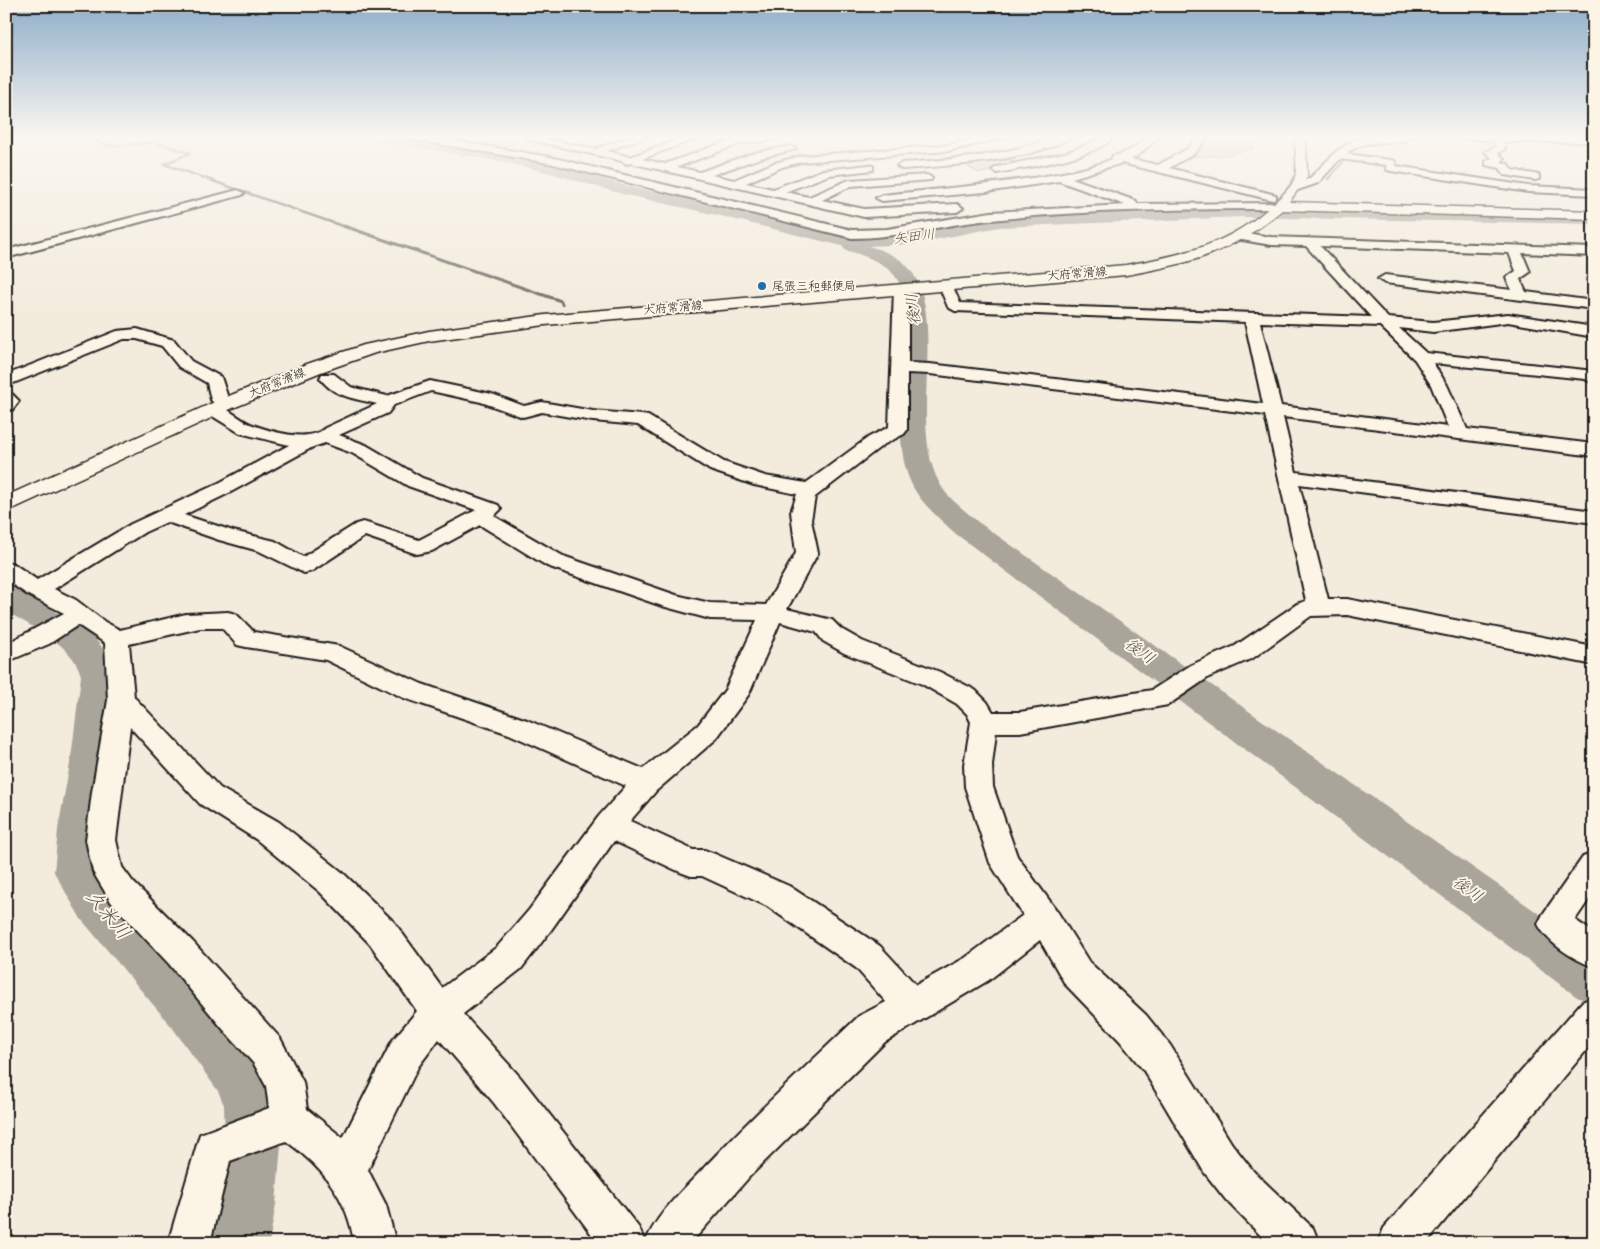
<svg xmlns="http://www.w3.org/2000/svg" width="1600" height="1249" font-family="'Architects Daughter','Klee One',sans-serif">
	<rect width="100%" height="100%" fill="#f3ecdd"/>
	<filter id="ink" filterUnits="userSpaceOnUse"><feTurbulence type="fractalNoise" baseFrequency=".02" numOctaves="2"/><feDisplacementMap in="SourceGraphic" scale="10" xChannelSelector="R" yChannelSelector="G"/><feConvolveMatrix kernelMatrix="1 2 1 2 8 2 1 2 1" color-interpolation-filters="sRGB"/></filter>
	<g filter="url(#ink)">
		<!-- green -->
		<g fill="#d3cec1" stroke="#78756e">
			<polygon points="494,135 524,135 505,148 480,144"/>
			<polygon points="1204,135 1255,135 1253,148 1226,155 1182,157 1191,151"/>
			<polygon points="998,156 1026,166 979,173 959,162"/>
		</g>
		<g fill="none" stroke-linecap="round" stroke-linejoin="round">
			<!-- stream-far1 -->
			<g stroke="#716e68" stroke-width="2.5">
				<polyline points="79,135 111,146 155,142 190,153 164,164 348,228"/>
				<polyline points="1328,179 1358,145"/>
			</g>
			<!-- stream -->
			<polyline stroke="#716e68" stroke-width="3" points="344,226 561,301 562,304"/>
			<!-- river -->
			<g fill="#aaa59b" fill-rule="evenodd">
				<path d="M359,135h31l114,19 55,12 72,21 87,18 121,31 73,-2 87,-17 243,-10 352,7v10l-352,-7 -243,10 -87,17 -44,2c12,3 25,8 35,16 50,44 2,162 37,222 8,15 25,26 38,38l616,430v52l-17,-7 -621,-463c-16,-15 -35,-30 -45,-51 -17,-36 -9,-94 -7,-133 1,-24 6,-53 -9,-74 -12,-15 -33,-21 -50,-26l-3,-4 -125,-31 -95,-21 -72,-21 -46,-11 -138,-23z"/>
				<path d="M6,586l12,3 71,43 24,28 4,16 -6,82 -11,71 -2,39 15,23 95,102 46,62 16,28 8,19 3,43 -5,59 -7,39h-60l9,-39 7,-59 -1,-40 -6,-14 -46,-64 -91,-108 -27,-47 4,-43 13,-71 10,-82c-7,-32 -49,-48 -75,-65z"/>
			</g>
			<defs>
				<g id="minor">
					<path d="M399,135h21l130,22 302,73 35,-1 104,-17 134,-7 -66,-24 -73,11 -104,9 -6,-3 6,-3c59,-6 117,-11 175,-21 18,-3 37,-7 55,-15v-3c17,-3 25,-10 38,-21h10l-20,19 -9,5 27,6 29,-16 12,-14h10l-14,18 -26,15 107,27v4l-4,1 -150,-37 -50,15 64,23 1,3 141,-1 6,3 -6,3c-96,0 -192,1 -287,11 -47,4 -92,18 -139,18l-303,-75 -145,-25z"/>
					<polygon points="527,135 595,149 636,135 650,135 607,151 630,157 692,135 706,135 642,159 665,164 737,138 791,135 786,138 739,144 677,167 700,172 754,153 791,146 796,149 760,158 712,175 734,180 774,163 801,156 948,145 997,135 1015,135 948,151 801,162 782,167 746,183 773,189 823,170 869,165 873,166 873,170 829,175 785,192 809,197 849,180 927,175 932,178 931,180 851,186 822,200 864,209 957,204 963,208 957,212 864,217 631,163 627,164 622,161 527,139"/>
					<path d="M1059,135h13c-27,25 -132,32 -170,34l-5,-3 5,-3c54,-4 107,-7 157,-28z"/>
					<path d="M1105,135h10c-13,22 -92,33 -118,38l-5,-3 5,-3 68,-14 38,-15z"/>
					<path d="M1415,135c-16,14 -46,-1 -69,19l45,6 4,1 1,5 132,20 66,3v6l-66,-3 -137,-21 -4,-1 -1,-5 -46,-6 -22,24 -23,8 -6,-3 21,-10 27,-27 17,-11 19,-4z"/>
					<polygon points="1459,135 1594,136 1594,142 1504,142 1505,149 1498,153 1504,159 1501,162 1508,164 1512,170 1539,175 1539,179 1535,180 1505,175 1500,168 1486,165 1486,161 1492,158 1485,152 1495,147 1494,141 1464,138"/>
					<polygon points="238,190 244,193 242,195 6,258 6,250"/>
					<path d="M1240,232l31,5 323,11v8l-72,-3 8,19 -10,7 6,13 68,9v8l-209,-26 -7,-4 7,-4 127,15 -6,-12 10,-7 -7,-18 -189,-7 68,72 45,4 75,-8 86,13v10l-86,-15 -75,10 -34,-4 27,25 168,18v13l-9,-5 -152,-16 14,22 20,44 127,15v12l-311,-39 13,55 298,39v12l-295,-39 29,115h19l247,48v18l-247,-50 -36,1 -58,42 -44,19 -41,28 -148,27h-24l-4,33 1,22 24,69 40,55 32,51 57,53 24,30 62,99 22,28 59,56 6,15h-51l-42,-43 -22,-28 -60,-101 -24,-30 -55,-57 -25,-44 -51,40 -104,62 -134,133 -60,68h-46c12,-29 35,-50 56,-72 50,-54 105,-104 158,-155l27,-14 -30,-34 -89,-62 -65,-30h-11l-11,-4 -66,-31 -63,89 -30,39 -58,45 57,63 119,151 6,15h-47l-104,-140 -55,-64 -21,28 -50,103 18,35 10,38h-42c-6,-45 -32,-76 -68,-102l-56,20 -20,82h-42l32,-109 69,-26 -3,-22 -12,-22 -32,-36 -53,-64 -58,-62 -18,-30 -7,-32 6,-48 16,-92 -3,-57 -27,-18 -29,19 -43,18v-18l58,-31 -36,-18 -22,-15v-18l8,2 23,16 94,-56 84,-39 74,-40 -49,-12 -31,-19 -3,-4 3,-4 7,-1 -5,-5 -4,-17 -28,-16 -17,-21 -25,-7h-13l-118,47v-11l111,-44 20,-2 37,11 17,21 30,16 7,21 7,6 -3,4 -6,1c9,5 18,13 27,16 19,7 56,18 72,3l52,-24c-20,-5 -44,-7 -57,-26l2,-4h12l17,13 36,9 43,-15 62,13 32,12 18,-4 51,9 49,4 6,1 76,46 41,14 41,7 63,-46 20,-10 5,-138 7,-4 7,4v74l22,1 333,40 -18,-82 -290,-11 -7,-4 -9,-21 7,-4 5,1 9,20 411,14 -65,-71 -35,-1 -35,-6 -2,-3zM1260,322l120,4 35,34 16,25 17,42 -167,-21zM907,373l23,1 335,41 41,186 -9,3 -62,42 -44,19 -39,25 -132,22h-27l-6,-10 -12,-12 -35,-18 -78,-31 -21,-12 -9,-9 -45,-11 31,-56 -7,-33 4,-23 68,-52 21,-11 3,-4zM431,391l50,11 42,15 19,-5 51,9 45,4 72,45 44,15 43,9 -6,18 5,41 -30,52 -56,-2 -34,-8 -113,-39 -69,-40 7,-7 -3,-4 -76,-27 -56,-33 -27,-10 49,-22 6,-8zM325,443l27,10 56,33 68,24 -57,30 -49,-16 -7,-2 -7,2 -53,33 -28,-16 -42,-10 -49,-16 45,-22 84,-46zM167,522l52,18 40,11 45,22 8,-2 53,-35 52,18 15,-3 48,-26 67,41 115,40 48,13 47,1 -32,70 -27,35 -55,44 -116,-49 -105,-36 -83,-38 -85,-14 -18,-18 -8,-2 -42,2 -66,16 -15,-8 -29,-22 -22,-11 91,-57zM780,622l36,10 7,9 21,12 78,31 35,20 10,10 4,8 -7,43 1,22 25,76 33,52 -58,43 -49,27 -36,-39 -91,-60 -74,-32 -11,-4h-11l-63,-29 26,-30 60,-52 33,-45zM200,628h22l15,17 9,2 80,13 78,38 105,36 117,52 -27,30 -70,94 -32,37 -55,41 -48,-66 -52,-50 -63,-50 -59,-34 -86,-91 -5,-53zM130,727l70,77 57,36 63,52 50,52 47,67 -25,30 -49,97 -36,-29 -4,-27 -23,-44 -87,-96 -60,-60 -11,-15 -6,-27z"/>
					<polygon points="6,393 12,394 19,401 12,410 6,411"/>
					<path d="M1594,853v39l-19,28 19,13v34c-20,-7 -47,-24 -56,-43l5,-10 40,-57z"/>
					<polygon points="1594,997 1594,1041 1426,1243 1378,1243 1384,1228 1582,1002"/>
				</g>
				<path id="major" d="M1294,135h12l1,42 -18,25 305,9v8l-312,-9c-52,44 -90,53 -156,65l-581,50 -116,16 -54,12 -54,19 -88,36 -227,104v-16l213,-96 88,-36 57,-19 65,-14 116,-16 581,-50c56,-10 104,-20 147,-61 7,-7 19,-16 22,-27 3,-11 0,-30 -1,-42z"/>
			</defs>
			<!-- minor casing -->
			<use href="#minor" stroke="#1c1c1c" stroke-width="4"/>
			<!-- major casing -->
			<use href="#major" stroke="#1c1c1c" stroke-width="3"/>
			<!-- minor -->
			<use href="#minor" fill="#fcf5e5" fill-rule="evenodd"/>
			<!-- major -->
			<use href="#major" fill="#fcf5e5" fill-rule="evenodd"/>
		</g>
	</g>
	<!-- sky -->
	<linearGradient id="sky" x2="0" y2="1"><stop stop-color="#8faec9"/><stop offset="0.44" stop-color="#faf6f0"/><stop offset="1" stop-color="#faf6f0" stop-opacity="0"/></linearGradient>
	<rect width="1600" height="310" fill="url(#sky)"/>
	<!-- markers -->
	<circle fill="#1f6fb2" stroke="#fcf5e5" stroke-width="2" cx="762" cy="286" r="5"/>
	<g text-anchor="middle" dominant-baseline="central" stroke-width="4" stroke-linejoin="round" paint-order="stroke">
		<!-- far-street labels -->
		<g font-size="12" fill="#1c1c1c" stroke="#fcf5e5">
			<text transform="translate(1077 274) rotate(-5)">大府常滑線</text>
			<text transform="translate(673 308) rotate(-5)">大府常滑線</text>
			<text transform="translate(277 383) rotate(-22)">大府常滑線</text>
		</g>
		<!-- far-poi labels -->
		<g font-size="12" fill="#1c1c1c" stroke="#fcf5e5" text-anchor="start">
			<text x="772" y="286">尾張三和郵便局</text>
		</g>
		<!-- far-water labels -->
		<g font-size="14" font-style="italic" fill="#55534f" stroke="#fcf5e5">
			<text transform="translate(914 237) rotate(-7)">矢田川</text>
		</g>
		<!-- water labels -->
		<g font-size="16" font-style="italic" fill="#55534f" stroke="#fcf5e5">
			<text transform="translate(913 309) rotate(-96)">後川</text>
			<text transform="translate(1140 651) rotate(36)">後川</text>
			<text transform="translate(1468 889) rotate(36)">後川</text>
		</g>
		<!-- near-water labels -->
		<g font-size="19" font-style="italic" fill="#55534f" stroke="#fcf5e5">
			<text transform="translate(108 915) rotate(51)">久米川</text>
		</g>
	</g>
	<!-- margin -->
	<rect width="1600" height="1249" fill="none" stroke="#fcf5e5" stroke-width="25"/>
	<rect x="12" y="12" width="1575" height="1224" fill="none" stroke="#1c1c1c" stroke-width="2" filter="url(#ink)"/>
</svg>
